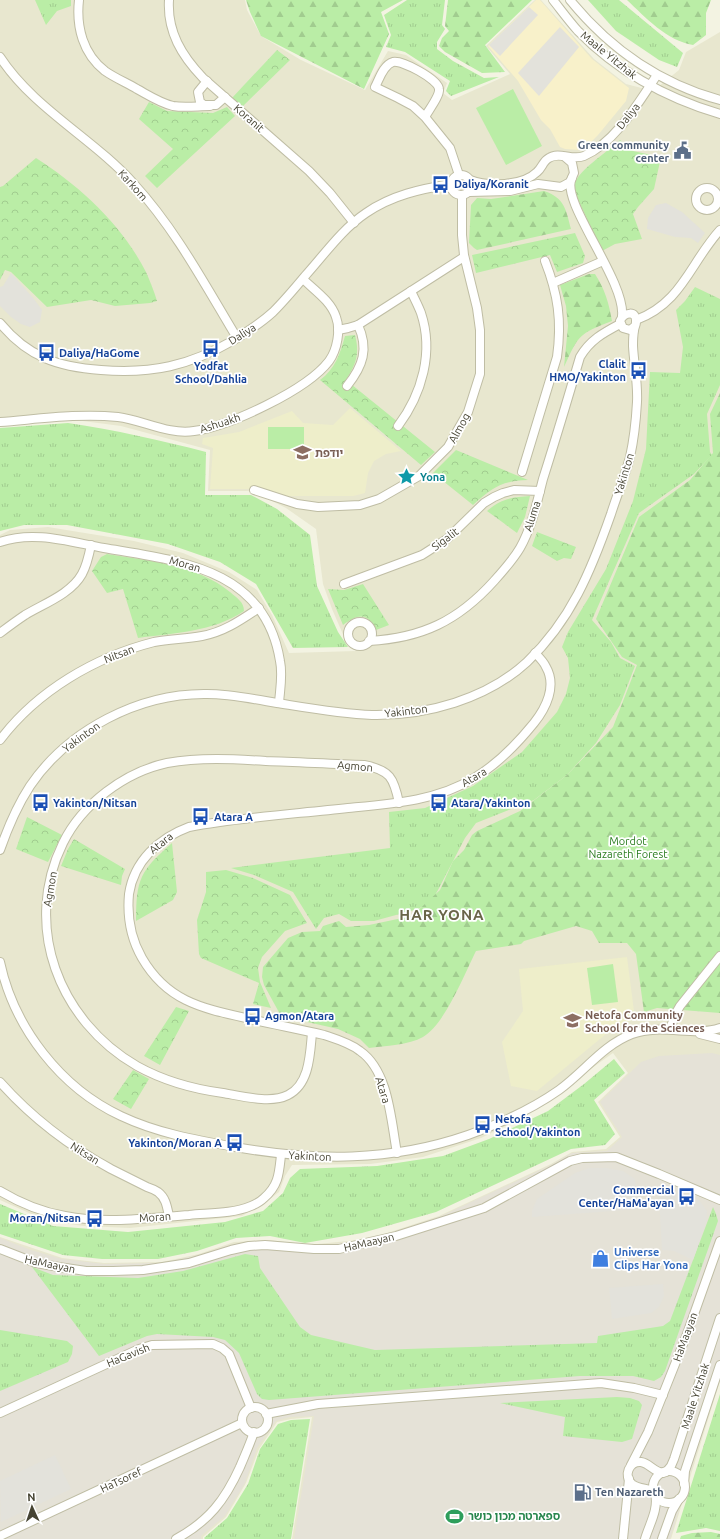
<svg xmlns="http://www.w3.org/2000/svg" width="720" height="1539" font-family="Ubuntu,'Noto Sans Hebrew',sans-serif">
	<defs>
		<pattern id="grass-tufts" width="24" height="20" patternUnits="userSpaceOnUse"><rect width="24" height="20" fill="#baeda6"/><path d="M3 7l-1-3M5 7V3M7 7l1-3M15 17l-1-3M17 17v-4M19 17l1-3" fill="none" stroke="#a1cc8f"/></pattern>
		<pattern id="forest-firs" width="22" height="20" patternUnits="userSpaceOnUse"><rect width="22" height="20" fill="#baeda6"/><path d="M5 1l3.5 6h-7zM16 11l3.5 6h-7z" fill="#a1cc8f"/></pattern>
		<pattern id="park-crowns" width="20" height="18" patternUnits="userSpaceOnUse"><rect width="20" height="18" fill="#baeda6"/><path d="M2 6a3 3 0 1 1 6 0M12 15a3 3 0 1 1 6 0" fill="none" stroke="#a1cc8f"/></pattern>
	</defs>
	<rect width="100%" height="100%" fill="#f3f3e2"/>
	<!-- residential -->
	<polygon fill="#e8e7cf" points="0,0 245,0 247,10 261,36 301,60 365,90 388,51 406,55 447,83 443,93 452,100 510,74 486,46 535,0 541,0 594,59 626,84 653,91 679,70 686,52 720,32 720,1381 671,1539 292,1539 312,1417 291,1419 277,1422 259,1449 246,1483 226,1517 203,1537 203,1539 0,1539 0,1237 62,1258 104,1263 162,1262 199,1254 234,1242 270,1240 307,1245 369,1239 439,1216 551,1164 572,1152 606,1149 620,1137 598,1102 628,1073 613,1053 522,1118 481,1138 423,1157 370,1164 292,1165 285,1176 279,1192 266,1202 242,1216 130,1228 84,1226 47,1221 0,1200 0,535 10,530 48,527 134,541 183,553 229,572 257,590 272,615 289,653 356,651 345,639 332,609 323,584 316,529 286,508 252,491 208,491 210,450 121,426 75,420 24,421 0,424"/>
	<!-- commercial -->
	<polygon fill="#f8f1ca" points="536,0 540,0 592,59 629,88 626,101 598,135 586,147 580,150 565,149 560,147 550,129 541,120 518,81 488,46"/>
	<!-- industrial -->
	<polygon fill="#e5e2d7" points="712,1053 720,1055 720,1376 670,1539 294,1539 314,1416 290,1417 276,1421 257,1448 245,1483 225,1516 201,1536 201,1539 0,1539 0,1238 31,1250 62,1259 104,1264 162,1263 199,1255 234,1244 270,1242 307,1247 370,1240 439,1217 551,1165 572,1153 607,1151 622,1137 600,1102 641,1062 659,1056"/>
	<!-- education -->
	<g fill="#eeeeca">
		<polygon points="350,408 401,451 386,454 374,461 368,473 365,493 353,496 281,496 259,489 210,489 213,448 202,444 203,438 239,432 292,411 303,423 333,425"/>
		<polygon points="627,957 635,1019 623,1024 606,1034 537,1091 511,1086 502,1042 523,1011 519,969"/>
	</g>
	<!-- grass -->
	<g fill="url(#grass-tufts)">
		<polygon points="35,0 71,0 71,6 57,11 46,25"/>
		<polygon points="407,0 445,0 442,25 445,29 437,42 437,49 453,61 484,78 499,77 451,96 446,91 450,81 405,52 386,47 391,35 384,15"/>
		<polygon points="588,0 619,0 683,53 677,67 659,60 616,31"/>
		<polygon points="695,287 720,299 720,385 707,414 710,452 712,455 694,474 639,513 592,620 611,642 620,658 635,666 620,705 596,743 567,775 534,800 476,823 465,838 438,890 431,902 418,909 374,921 351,921 339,914 324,918 316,929 293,892 254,875 231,868 390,848 389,812 425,808 473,786 522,752 557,712 566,694 570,678 568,658 562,647 568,632 606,569 633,501 646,449 650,372 680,373 683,347 676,310 685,301"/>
		<path d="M68,423c47,7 92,17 138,29l-1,43h46l26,14 33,26 7,51 21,46 10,15 -55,1 -37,-64 -36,-22 -52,-18 -101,-19h-43l-24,6v-103z"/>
		<polygon points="614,1059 625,1073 594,1100 615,1134 605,1145 571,1149 436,1212 362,1233 305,1243 270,1236 236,1238 197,1251 158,1259 102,1259 63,1255 0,1234 0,1204 53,1226 128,1232 225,1222 263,1211 283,1193 290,1178 300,1169 377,1166 443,1156 489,1139 548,1111 584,1084"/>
		<polygon points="713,1207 716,1214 718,1221 665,1371 661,1377 654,1381 633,1376 580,1376 269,1400 262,1399 257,1394 239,1353 225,1340 213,1337 157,1334 147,1336 99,1356 32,1267 53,1275 138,1278 183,1271 245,1254 258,1256 260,1268 300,1327 311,1335 375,1350 597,1343 598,1336 663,1326 670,1321"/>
		<polygon points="0,1330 67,1341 73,1346 72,1354 68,1362 0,1391"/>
		<polygon points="720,1394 720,1531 706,1528 676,1533"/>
		<polygon points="617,1397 630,1398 639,1401 642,1405 632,1439 622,1442 563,1436 565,1417 500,1403"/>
		<polygon points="310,1419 291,1539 205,1539 204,1538 227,1518 248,1484 260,1449 278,1424 291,1420"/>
	</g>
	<!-- forest -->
	<g fill="url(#forest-firs)">
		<polygon points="246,0 403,0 381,12 389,34 364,89 261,36 250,12"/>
		<polygon points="448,0 532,0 485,45 505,72 482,73 445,52 439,46 442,38 449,31 445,26"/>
		<path d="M627,0h84l-5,13v22l-13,10c-26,-4 -48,-28 -66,-45z"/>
		<path d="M544,191c21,7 22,19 27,38l-94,21 -3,-2 -5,-5 2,-38 6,-7 14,1z"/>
		<path d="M589,274h6c10,15 14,30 17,47 -33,13 -33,13 -48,46l4,-41 -2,-20 -6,-21z"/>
		<path d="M720,393v620l-63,-5 -13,4 -8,-58 -9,-11h-28l-7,-12 -16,-5 -52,15 -3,3 -45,7c-12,24 -31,73 -53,86 -14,8 -38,9 -54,11l-9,-9 -22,-10 -57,-13 -17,-31 -2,-8 1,-10 25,-29 14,-6 18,-1 3,-5 16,-5 7,6 23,-2 43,-9 28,-26 13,-29 11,-11 8,-15 5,-4 43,-20 47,-36 46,-48 24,-62 -15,-8 -26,-38 43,-102 51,-37 23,-27 -3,-39z"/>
		<polygon points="711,1532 720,1534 720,1539 680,1539 681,1536 692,1533"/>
	</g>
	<!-- park -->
	<g fill="url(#park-crowns)">
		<polygon points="277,50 290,60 241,108 231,99"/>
		<polygon points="149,102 167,111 213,113 227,107 235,116 157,188 145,176 173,149 139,119"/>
		<path d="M620,140l13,11 28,6 -7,32 -16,18 -5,7 9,25 -27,5 -13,7 -29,-62c2,-18 34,-36 47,-49z"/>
		<path d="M36,158c44,28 86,67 110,114 4,9 8,19 11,29l-7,2 -35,3 -24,-6 -44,7 -36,-35 -6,-2 -5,10v-93l3,-1z"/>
		<polygon points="575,233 585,256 583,263 557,272 550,255 476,273 472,255"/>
		<path d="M355,335c5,19 1,29 -9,45l89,72 -14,13 -101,-85c15,-11 20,-26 25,-44z"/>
		<path d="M456,450l72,30c-27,1 -35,7 -55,25l-40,-32z"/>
		<path d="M530,496l-5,21 -8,16 -30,-22c14,-12 25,-14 43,-15z"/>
		<polygon points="537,532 576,547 571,559 564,558 557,561 532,546"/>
		<path d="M107,554c42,7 89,10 123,38 7,6 14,10 14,19 -31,21 -70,22 -106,27l-15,-49 -16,4 -15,-22 9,-14z"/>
		<path d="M363,584l26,41 -13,5c-9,-18 -18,-16 -33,-5l-15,-36 16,1z"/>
		<polygon points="27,817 62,835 48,862 16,849"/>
		<polygon points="74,839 125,869 122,876 121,885 61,866 68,849"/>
		<path d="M172,843l5,49 -4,8 -37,21c0,-42 4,-50 36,-78z"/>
		<polygon points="226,870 253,878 290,895 307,923 285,931 262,957 258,968 260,982 271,1008 253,1004 259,983 201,958 199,954 197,920 206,892 206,872"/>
		<polygon points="176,1007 189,1011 160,1065 144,1056"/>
		<polygon points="133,1070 149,1079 131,1109 113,1099"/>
	</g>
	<!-- pitch -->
	<g fill="#baeda6">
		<polygon points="513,89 542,146 506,165 476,108"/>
		<rect x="268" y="427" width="36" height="22"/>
		<polygon points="613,964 618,1002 592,1005 587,968"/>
	</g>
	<!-- parking -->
	<g fill="#e3e2db">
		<polygon points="529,7 538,15 500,56 489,45"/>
		<polygon points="560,27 579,47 539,96 518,73"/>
		<polygon points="666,203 682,212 705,233 698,243 691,238 675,237 647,229 648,218 656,205"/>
		<polygon points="11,273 34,299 42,310 40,322 30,327 21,324 11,317 0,306 0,287 3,286"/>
		<polygon points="589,1168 606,1168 623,1171 635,1179 639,1209 532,1217 532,1211 537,1199 575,1173"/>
		<polygon points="666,1190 699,1200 707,1211 706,1222 693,1260 674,1251 662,1250 659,1197"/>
		<polygon points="663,1284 664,1296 659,1307 651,1313 612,1319 609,1288"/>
		<polygon points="55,1455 71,1489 1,1522 0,1481"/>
	</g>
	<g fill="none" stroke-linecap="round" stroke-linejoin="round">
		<defs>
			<g id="minor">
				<path d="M79,0c-3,27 4,54 26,71 10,7 22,12 32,18 11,6 23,14 36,17 12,2 25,0 37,0"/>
				<path d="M169,0c-2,32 13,56 34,78l106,93 21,22 24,30"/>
				<path d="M553,0c8,10 16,21 25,31 39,40 88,67 142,83"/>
				<path d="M570,0c40,49 88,83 150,100"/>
				<path d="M0,57c33,51 94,82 134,127 42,46 71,101 103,154"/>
				<polyline points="207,81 198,92 200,102 204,105 216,105 225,97"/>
				<path d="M425,117c3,-6 15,-21 14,-28 -1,-10 -37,-29 -46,-27 -10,3 -14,18 -18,25l23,11 15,8 12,11 25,31 9,27"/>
				<circle cx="461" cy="185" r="10"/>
				<path d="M572,178c-13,22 54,103 50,138"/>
				<path d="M470,180c18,7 53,6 67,-8 5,-4 6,-11 12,-14 10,-7 23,3 35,-2 32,-14 54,-53 73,-81"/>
				<circle cx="707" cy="199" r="11"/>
				<polyline points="469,192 510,191 538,184 561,187 570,182 574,173 572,163 565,157"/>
				<polyline points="553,283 603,261"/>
				<path d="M636,320c46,-17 54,-57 84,-90"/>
				<path d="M0,323c28,34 58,44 101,47 51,4 88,-4 133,-30 13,-8 27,-17 39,-28 11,-11 22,-24 32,-36 19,-21 37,-47 61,-63 26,-18 55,-24 85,-29"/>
				<polyline points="338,330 348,328 358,325 464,257"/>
				<path d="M347,386c16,-20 22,-37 11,-61"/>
				<path d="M0,422c39,-3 79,-9 118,-5 25,3 50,18 76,14 36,-5 113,-41 135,-70 8,-11 12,-31 7,-44 -5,-16 -22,-27 -33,-38"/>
				<path d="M398,426c24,-32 36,-74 23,-113 -3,-8 -7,-15 -10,-22"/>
				<path d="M522,472l35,-115c5,-36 1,-63 -12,-96"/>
				<polyline points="254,490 297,504 318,507 360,505 379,499 419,476 448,447 468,412 480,374 480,330 477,308 464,255 462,235 462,196"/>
				<path d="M0,542c34,-12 70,0 104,6 76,13 161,20 176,113 3,14 0,28 -1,42"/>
				<polyline points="344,584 422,555 447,539 484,503 494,497 503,493 514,490 540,491"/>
				<circle cx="360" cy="634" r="12"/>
				<path d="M0,633c8,-6 16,-12 25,-18 18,-11 46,-21 57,-41 5,-9 7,-19 9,-29"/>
				<path d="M369,641c53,-3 89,-20 125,-60 9,-10 19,-21 26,-33 12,-21 17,-46 23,-69 13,-41 25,-81 37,-122 10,-17 23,-24 40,-33"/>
				<path d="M0,740c37,-49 95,-83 154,-98 16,-3 32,-3 48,-6 22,-4 39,-16 57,-28"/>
				<path d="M0,850c8,-23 17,-44 30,-64 38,-56 109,-93 177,-92 23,0 47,5 70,9 31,5 64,11 95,12 54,1 115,-16 155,-53 44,-42 64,-91 84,-148 6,-19 14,-38 19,-57 4,-18 6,-37 7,-55 1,-19 -3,-37 -4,-56 0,-5 0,-10 1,-15 0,-3 2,-6 2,-9 1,-12 -12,-10 -16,-1l3,7 7,2 4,-3"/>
				<path d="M0,962c14,66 61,126 121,154 36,17 75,24 114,31 80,14 155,15 233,-12 31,-11 64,-26 91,-45 25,-18 44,-45 73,-56 30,-11 62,3 88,-6"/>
				<polyline points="670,1029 676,1013 680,1006 720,956"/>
				<path d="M312,1033c-2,20 -2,51 -24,62 -17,9 -47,1 -65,-2 -30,-4 -59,-12 -86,-27 -78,-45 -115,-140 -74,-223 19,-39 62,-71 104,-80 33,-6 66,-4 99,-2 33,1 65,3 98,4 26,5 30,13 35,38"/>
				<polyline points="700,1034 720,1039"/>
				<path d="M0,1082c32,36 69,64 111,87 12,6 24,12 36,18 3,1 8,3 11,5 8,6 9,15 11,24"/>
				<path d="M397,1153c-6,-32 -8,-82 -37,-102 -10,-8 -24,-12 -36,-16 -26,-6 -52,-11 -78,-17 -45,-10 -79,-17 -104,-60 -11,-19 -15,-42 -13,-64 5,-33 30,-56 60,-67 52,-10 106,-13 159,-19 43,-4 89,-7 126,-30 24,-14 43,-34 60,-55 12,-15 23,-37 12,-56 -2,-5 -7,-10 -11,-14"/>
				<path d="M0,1191c20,12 41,21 65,25 40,8 83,2 124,-1 20,-2 43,-1 62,-9 5,-2 10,-5 13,-8 15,-13 15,-25 17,-43"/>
				<polyline points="0,1249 36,1263 59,1267 86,1271 113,1271 143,1270 189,1263 231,1250 249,1246 265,1245 314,1249 339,1249 396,1236 484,1208 570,1161 582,1158 616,1157 659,1174 720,1200"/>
				<circle cx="255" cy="1420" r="13"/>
				<polyline points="0,1413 139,1349 152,1345 213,1344 222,1348 229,1354 251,1408"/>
				<polyline points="266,1414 318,1404 601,1383 634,1388 663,1395"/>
				<polyline points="631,1465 648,1432 687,1334 720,1241"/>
				<circle cx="669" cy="1487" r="16"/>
				<polyline points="666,1472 671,1466 674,1459 720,1318"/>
				<polyline points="684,1484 685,1471 720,1365"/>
				<path d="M653,1491c-6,-3 -15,-2 -21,-7 -9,-8 -3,-23 9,-22 8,1 13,10 22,11"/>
				<polyline points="0,1536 242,1423"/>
				<path d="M176,1539c33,-18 49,-39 64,-72 5,-12 10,-23 14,-35"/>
				<polyline points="623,1539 629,1479"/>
				<path d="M645,1539c4,-14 14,-30 10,-45"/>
				<polyline points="662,1539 672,1511 679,1499"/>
			</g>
		</defs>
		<!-- minor casing -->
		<use href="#minor" stroke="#bfbda4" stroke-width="10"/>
		<!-- minor -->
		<use href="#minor" stroke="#fff" stroke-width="8"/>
	</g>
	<!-- icons -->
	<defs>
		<symbol id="civic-bare" viewBox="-9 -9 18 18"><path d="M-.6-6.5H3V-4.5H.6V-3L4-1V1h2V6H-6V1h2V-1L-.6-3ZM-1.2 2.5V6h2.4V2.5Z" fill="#5c6f8a" stroke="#fff" stroke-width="2.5" paint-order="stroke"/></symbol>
		<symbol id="bus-bare" viewBox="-9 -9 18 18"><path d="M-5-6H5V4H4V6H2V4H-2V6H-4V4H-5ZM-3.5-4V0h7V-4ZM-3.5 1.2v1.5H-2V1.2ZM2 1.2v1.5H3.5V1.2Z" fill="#1a4fb4" stroke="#fff" stroke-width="2.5" paint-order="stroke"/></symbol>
		<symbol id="school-bare" viewBox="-9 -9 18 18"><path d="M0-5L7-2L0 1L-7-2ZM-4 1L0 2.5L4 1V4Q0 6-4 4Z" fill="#8d6e63" stroke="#fff" stroke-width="2.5" paint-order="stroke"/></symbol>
		<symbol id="sight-bare" viewBox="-9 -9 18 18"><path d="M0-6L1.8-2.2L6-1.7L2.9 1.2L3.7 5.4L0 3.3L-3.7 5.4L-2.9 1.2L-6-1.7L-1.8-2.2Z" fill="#0f9aa8" stroke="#fff" stroke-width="2.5" paint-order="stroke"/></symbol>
		<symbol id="shop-bare" viewBox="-9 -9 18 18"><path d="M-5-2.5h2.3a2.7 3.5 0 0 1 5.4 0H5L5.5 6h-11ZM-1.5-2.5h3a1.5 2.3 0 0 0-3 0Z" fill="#3f7fe0" stroke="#fff" stroke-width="2.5" paint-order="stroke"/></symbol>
		<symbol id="fuel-bare" viewBox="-9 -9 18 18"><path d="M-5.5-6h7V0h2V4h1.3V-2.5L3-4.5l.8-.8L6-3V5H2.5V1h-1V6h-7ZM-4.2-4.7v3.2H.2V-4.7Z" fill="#5c6f8a" stroke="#fff" stroke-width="2.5" paint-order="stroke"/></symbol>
		<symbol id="stadium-bare" viewBox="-9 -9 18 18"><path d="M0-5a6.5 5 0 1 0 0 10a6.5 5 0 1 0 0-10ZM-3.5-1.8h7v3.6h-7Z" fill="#2e9e5b" stroke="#fff" stroke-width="2.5" paint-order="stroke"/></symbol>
	</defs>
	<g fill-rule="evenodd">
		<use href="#civic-bare" x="670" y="138" width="25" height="25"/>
		<use href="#bus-bare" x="428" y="172" width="25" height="25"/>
		<use href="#bus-bare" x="198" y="336" width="25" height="25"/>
		<use href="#bus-bare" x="34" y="340" width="25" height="25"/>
		<use href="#bus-bare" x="626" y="358" width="25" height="25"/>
		<use href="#school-bare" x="290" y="440" width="25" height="25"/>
		<use href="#sight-bare" x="394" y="464" width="25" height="25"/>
		<use href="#bus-bare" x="28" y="790" width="25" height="25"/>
		<use href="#bus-bare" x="426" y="790" width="25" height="25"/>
		<use href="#bus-bare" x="188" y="804" width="25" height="25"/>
		<use href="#bus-bare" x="240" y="1004" width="25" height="25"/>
		<use href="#school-bare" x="560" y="1008" width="25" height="25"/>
		<use href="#bus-bare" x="470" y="1112" width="25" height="25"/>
		<use href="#bus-bare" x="222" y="1130" width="25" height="25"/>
		<use href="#bus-bare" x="674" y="1184" width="25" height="25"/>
		<use href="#bus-bare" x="82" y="1206" width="25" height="25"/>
		<use href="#shop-bare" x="588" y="1246" width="25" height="25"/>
		<use href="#fuel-bare" x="570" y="1480" width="25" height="25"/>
		<use href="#stadium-bare" x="442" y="1504" width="25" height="25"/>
	</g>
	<g text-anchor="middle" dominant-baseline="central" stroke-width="3.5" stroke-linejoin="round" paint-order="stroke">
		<!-- street labels -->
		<g font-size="11" fill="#454332" stroke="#fff">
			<text transform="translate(609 55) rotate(39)">Maale Yitzhak</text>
			<text transform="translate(628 116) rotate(-51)">Daliya</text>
			<text transform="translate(249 118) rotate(41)">Koranit</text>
			<text transform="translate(133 185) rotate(48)">Karkom</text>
			<text transform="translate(242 334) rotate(-32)">Daliya</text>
			<text transform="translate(220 423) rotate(-18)">Ashuakh</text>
			<text transform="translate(459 428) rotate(-61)">Almog</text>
			<text transform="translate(624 474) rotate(-73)">Yakinton</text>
			<text transform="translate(532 516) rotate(-72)">Aluma</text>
			<text transform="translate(445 539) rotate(-37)">Sigalit</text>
			<text transform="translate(185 564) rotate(16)">Moran</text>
			<text transform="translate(119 654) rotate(-21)">Nitsan</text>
			<text transform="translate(406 711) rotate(-7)">Yakinton</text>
			<text transform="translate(81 737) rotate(-36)">Yakinton</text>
			<text transform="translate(355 766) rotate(5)">Agmon</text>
			<text transform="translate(474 777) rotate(-30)">Atara</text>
			<text transform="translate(161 843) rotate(-39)">Atara</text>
			<text transform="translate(50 889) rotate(-80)">Agmon</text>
			<text transform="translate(383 1090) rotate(73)">Atara</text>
			<text transform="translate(85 1153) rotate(32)">Nitsan</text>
			<text transform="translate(310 1156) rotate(3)">Yakinton</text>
			<text transform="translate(155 1217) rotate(-4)">Moran</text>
			<text transform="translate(369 1242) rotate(-13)">HaMaayan</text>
			<text transform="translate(50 1264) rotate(12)">HaMaayan</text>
			<text transform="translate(685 1337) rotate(-70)">HaMaayan</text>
			<text transform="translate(128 1355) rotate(-22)">HaGavish</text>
			<text transform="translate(695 1396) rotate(-72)">Maale Yitzhak</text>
			<text transform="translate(121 1480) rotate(-25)">HaTsoref</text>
		</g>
		<!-- service labels -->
		<g font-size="11" font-weight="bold" fill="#4e5e75" stroke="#fff" text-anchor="end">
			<text x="669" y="145">Green community<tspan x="669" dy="13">center</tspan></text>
			<text x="595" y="1492" text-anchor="start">Ten Nazareth</text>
		</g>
		<!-- transit labels -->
		<g font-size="11" font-weight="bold" fill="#164399" stroke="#fff" text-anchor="start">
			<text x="454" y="184">Daliya/Koranit</text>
			<text x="59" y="353">Daliya/HaGome</text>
			<text x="626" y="364" text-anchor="end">Clalit<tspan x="626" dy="13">HMO/Yakinton</tspan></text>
			<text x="211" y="366" text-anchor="middle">Yodfat<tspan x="211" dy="13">School/Dahlia</tspan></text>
			<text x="53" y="803">Yakinton/Nitsan</text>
			<text x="451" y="803">Atara/Yakinton</text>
			<text x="214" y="817">Atara A</text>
			<text x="265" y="1016">Agmon/Atara</text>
			<text x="495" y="1119">Netofa<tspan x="495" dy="13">School/Yakinton</tspan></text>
			<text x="222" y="1143" text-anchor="end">Yakinton/Moran A</text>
			<text x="674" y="1190" text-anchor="end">Commercial<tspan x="674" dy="13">Center/HaMa'ayan</tspan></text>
			<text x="81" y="1218" text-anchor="end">Moran/Nitsan</text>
		</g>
		<!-- education labels -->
		<g font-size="11" font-weight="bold" fill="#785e54" stroke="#fff" text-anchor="start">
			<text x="315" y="453">יודפת</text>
			<text x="585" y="1015">Netofa Community<tspan x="585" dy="13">School for the Sciences</tspan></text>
		</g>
		<!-- culture labels -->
		<g font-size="11" font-weight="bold" fill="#0d838f" stroke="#fff" text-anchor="start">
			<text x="420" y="477">Yona</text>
		</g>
		<!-- park labels -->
		<g font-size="11" fill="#2a7d20" stroke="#fff">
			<text x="628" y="841">Mordot<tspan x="628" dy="13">Nazareth Forest</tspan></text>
		</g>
		<!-- shop labels -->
		<g font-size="11" font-weight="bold" fill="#366cbe" stroke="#fff" text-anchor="start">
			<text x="614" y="1252">Universe<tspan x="614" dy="13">Clips Har Yona</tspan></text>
		</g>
		<!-- leisure labels -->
		<g font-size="11" font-weight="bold" fill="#27864d" stroke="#fff" text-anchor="start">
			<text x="468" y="1516">ספארטה מכון כושר</text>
		</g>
		<!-- district labels -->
		<g font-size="15" font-weight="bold" letter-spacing="1" fill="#696548" stroke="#fff">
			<text x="442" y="914">HAR YONA</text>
		</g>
	</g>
	<!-- north arrow -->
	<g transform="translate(32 1507) rotate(357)" stroke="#ffffff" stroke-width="3" paint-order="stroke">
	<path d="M0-3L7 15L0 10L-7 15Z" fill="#454332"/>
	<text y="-6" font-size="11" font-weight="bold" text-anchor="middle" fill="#454332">N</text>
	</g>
</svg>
